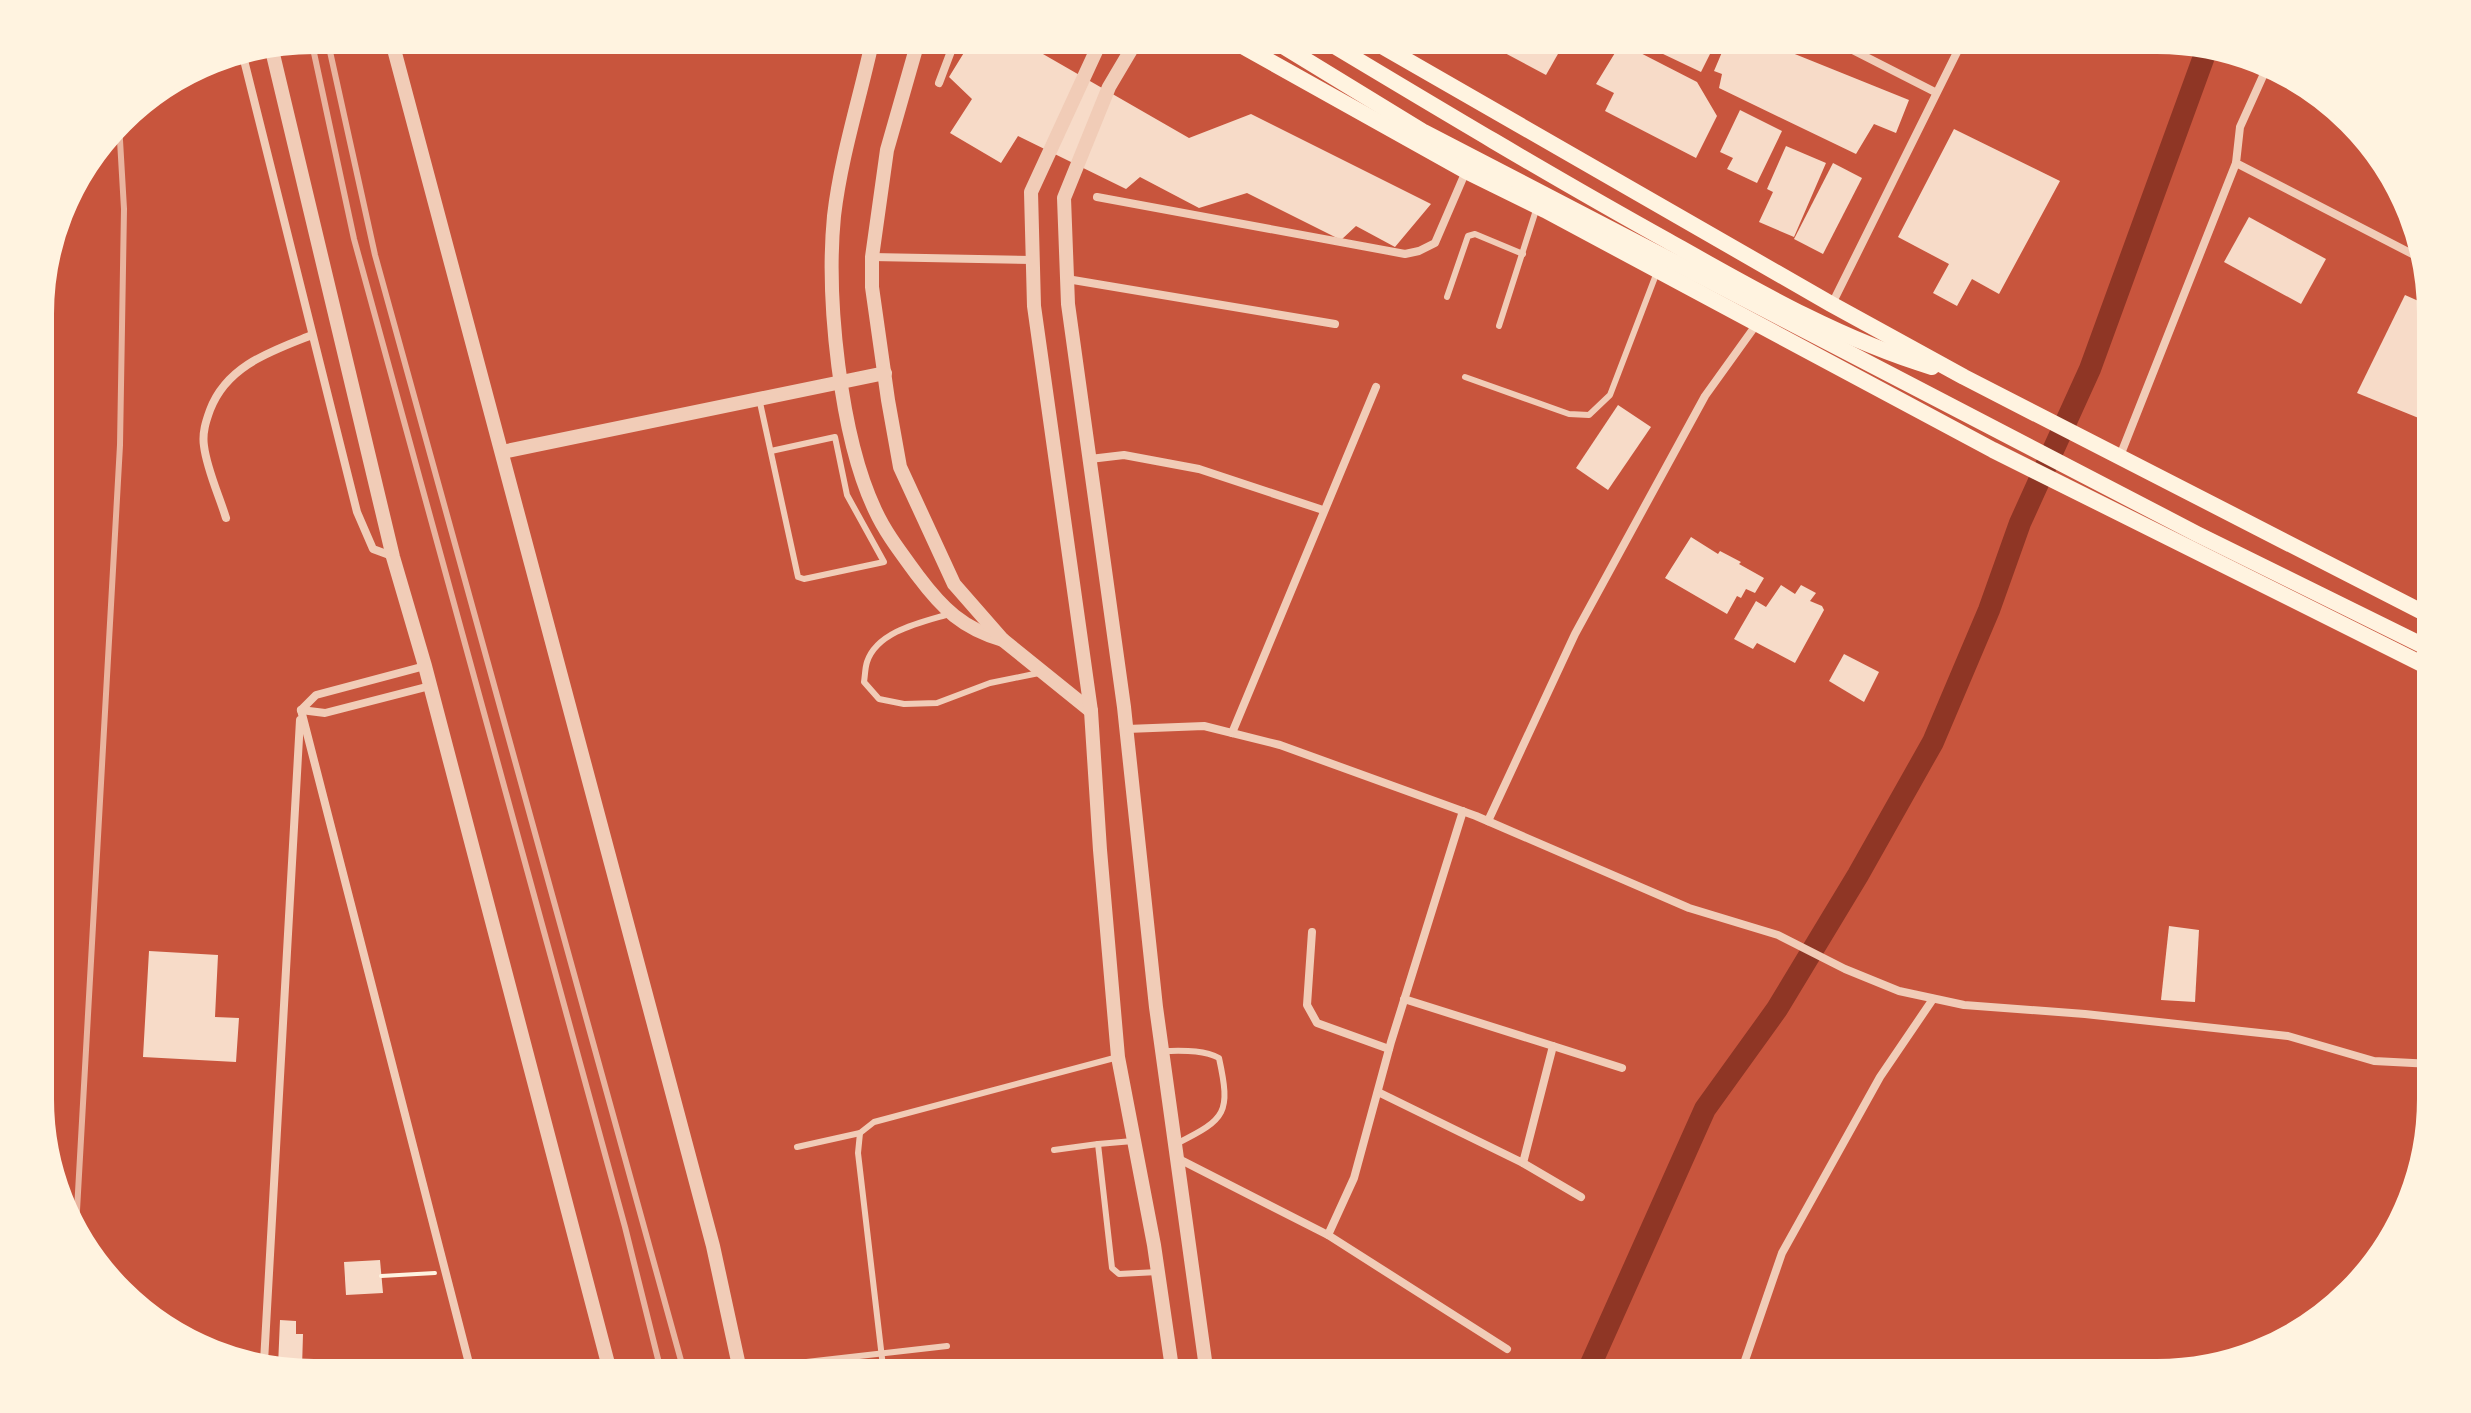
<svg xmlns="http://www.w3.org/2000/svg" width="2471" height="1413" font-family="'Space Grotesk',sans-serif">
	<rect width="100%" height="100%" fill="#c8553d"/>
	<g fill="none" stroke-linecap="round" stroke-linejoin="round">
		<!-- canal -->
		<polyline stroke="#8f3625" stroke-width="22" points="1586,1375 1705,1109 1777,1009 1858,875 1933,742 1989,610 2020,523 2090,369 2206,51"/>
	</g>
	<!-- building -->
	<g fill="#f7dbc8">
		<polygon points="973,38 1015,38 1189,138 1251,114 1431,204 1395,247 1356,226 1341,240 1247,193 1199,208 1140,177 1126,189 1018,136 1001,163 950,133 972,99 949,77"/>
		<polygon points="1511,38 1567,38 1546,75 1503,52"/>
		<polygon points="1644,38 1680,38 1691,44 1694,38 1718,38 1701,72 1642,44"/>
		<polygon points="1728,38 1755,38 1909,100 1896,133 1874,124 1856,154 1719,88 1722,74 1714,71"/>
		<polygon points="1621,43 1697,82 1717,116 1696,158 1605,111 1614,93 1596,84"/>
		<polygon points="1740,110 1782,131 1757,183 1727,169 1733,158 1720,152"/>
		<polygon points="1954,129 2060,181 1999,294 1972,279 1957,306 1933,293 1949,264 1898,237"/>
		<polygon points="1786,146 1826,163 1794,237 1759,222 1773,192 1767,189"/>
		<polygon points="1833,163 1862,178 1823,254 1794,239"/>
		<polygon points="2249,217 2326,259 2301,304 2224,262"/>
		<polygon points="2405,295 2432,307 2432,409 2426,421 2357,393"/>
		<polygon points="1618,405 1651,427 1608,490 1576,468"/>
		<polygon points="1691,537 1718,554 1720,551 1741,562 1739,564 1764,578 1755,593 1746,589 1741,598 1737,596 1727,614 1665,578"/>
		<polygon points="1781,585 1795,594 1801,585 1816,593 1810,601 1822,606 1824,610 1795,663 1757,643 1753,649 1734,639 1756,601 1766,607"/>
		<polygon points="1844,654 1879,672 1864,702 1829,681"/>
		<polygon points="2169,926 2199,930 2195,1002 2161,1000"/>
		<polygon points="149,951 218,955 215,1017 239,1018 236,1062 143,1057"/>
		<polygon points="380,1260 383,1293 346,1295 344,1262"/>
		<polygon points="280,1320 296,1321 296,1334 303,1334 302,1368 294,1370 278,1366"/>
	</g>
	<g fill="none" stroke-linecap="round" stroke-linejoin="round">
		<!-- path -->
		<polyline stroke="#fff3e0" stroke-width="4" points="381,1276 435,1273"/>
		<!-- service -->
		<g stroke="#f1ccb7" stroke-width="6">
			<polyline points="1447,297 1468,236 1475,234 1523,254"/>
			<polyline points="1499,326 1537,207"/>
			<polyline points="1465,377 1569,414 1589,415 1610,395 1657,272"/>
			<polyline points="759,398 798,577 804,579 884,562 847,495 835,437 771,451"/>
			<path d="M949,614c-27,8 -72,17 -82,48 -2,6 -2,14 -3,20l15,17 25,5 33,-1 53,-20 49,-10"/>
			<path d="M1162,1051c18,0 41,-2 57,7 12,55 7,61 -41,85"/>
			<polyline points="1133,1141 1098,1144 1112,1268 1119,1274 1158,1272"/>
			<polyline points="797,1147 860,1133"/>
			<polyline points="1054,1150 1098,1144"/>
			<polyline points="780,1365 947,1346"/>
			<polyline points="884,1375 858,1153 860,1133 874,1122 1118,1057"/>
		</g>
		<!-- minor -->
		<g stroke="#f1ccb7" stroke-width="8">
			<polyline points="1051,38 1055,40"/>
			<polyline points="1829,38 1935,92"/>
			<polyline points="242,52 357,512 373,549 392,556"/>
			<polyline points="2267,67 2240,127 2236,163 2420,258"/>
			<polyline points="939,83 956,38"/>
			<polyline points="1097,197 1405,254 1419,251 1435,243 1466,171"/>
			<polyline points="872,257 1033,260"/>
			<polyline points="1067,279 1335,324"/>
			<polyline points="1832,304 1964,38"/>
			<polyline points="2120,456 2236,163"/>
			<polyline points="1090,459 1124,455 1199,469 1323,510"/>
			<path d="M226,518c-7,-23 -19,-48 -22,-72 -2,-13 2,-25 6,-36 17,-45 62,-59 102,-75"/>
			<polyline points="301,710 472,1375"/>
			<polyline points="301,710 316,695 425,666"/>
			<polyline points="301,710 325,713 430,686"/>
			<polyline points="1127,729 1204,726 1280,745 1476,816 1689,908 1778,935 1845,969 1899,991 1964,1005 2085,1014 2288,1036 2374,1061 2432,1064"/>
			<polyline points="1232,733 1376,387"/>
			<polyline points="1488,821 1575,634 1705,396 1756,325"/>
			<polyline points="1312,932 1307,1005 1317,1023 1389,1049"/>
			<polyline points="1553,1046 1622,1068"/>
			<polyline points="1378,1092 1523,1163 1553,1046 1404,999"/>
			<polyline points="1177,1158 1328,1235 1354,1178 1391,1042 1463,811"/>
			<polyline points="1523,1163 1581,1197"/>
			<polyline points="1328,1235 1507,1349"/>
			<polyline points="264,1362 300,720"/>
			<polyline points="1273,1375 1278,1367 1298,1375"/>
			<polyline points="1740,1375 1782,1253 1880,1077 1933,999"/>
		</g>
		<!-- tertiary -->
		<g stroke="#f1ccb7" stroke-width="14">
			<polyline points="391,38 713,1246 741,1375"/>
			<path d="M873,38c-13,60 -32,118 -39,178 -8,82 6,220 41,294 11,24 27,44 43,66 24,32 45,53 85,64"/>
			<polyline points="919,38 887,150 872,257 872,287 888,400 900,467 954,584 1003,640 1091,711"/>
			<polyline points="1102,38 1031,192 1034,306 1091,711 1100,850 1118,1057 1154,1245 1173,1375"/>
			<polyline points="1138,38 1109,87 1064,198 1068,304 1124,707 1156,1007 1207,1375"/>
			<polyline points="271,46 393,557 425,666 611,1375"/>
			<polyline points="502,452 885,373"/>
		</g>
		<!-- secondary -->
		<g stroke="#fff3e0" stroke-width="16">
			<polyline points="1228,38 1466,171 1545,210 1993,450 2432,669"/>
			<polyline points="1270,38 1422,131 2197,534 2432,650"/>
			<path d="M1321,38c115,69 230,138 347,203 85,48 171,98 264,126"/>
			<polyline points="1368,38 1831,304 1964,377 2432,617"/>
		</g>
		<!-- rail -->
		<g stroke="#e9b49f" stroke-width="6">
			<polyline points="327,38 375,255 685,1375"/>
			<polyline points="311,39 354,239 625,1227 662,1375"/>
			<polyline points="76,1228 120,445 124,209 119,123"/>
		</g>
	</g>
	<!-- crop -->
	<path d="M0 0H2471V1413H0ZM314 52H2157A262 262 0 0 1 2419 314V1099A262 262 0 0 1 2157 1361H314A262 262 0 0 1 52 1099V314A262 262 0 0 1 314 52Z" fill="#fff3e0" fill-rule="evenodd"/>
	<path fill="none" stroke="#fff3e0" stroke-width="4" d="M314 52H2157A262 262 0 0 1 2419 314V1099A262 262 0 0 1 2157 1361H314A262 262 0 0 1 52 1099V314A262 262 0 0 1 314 52Z"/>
</svg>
